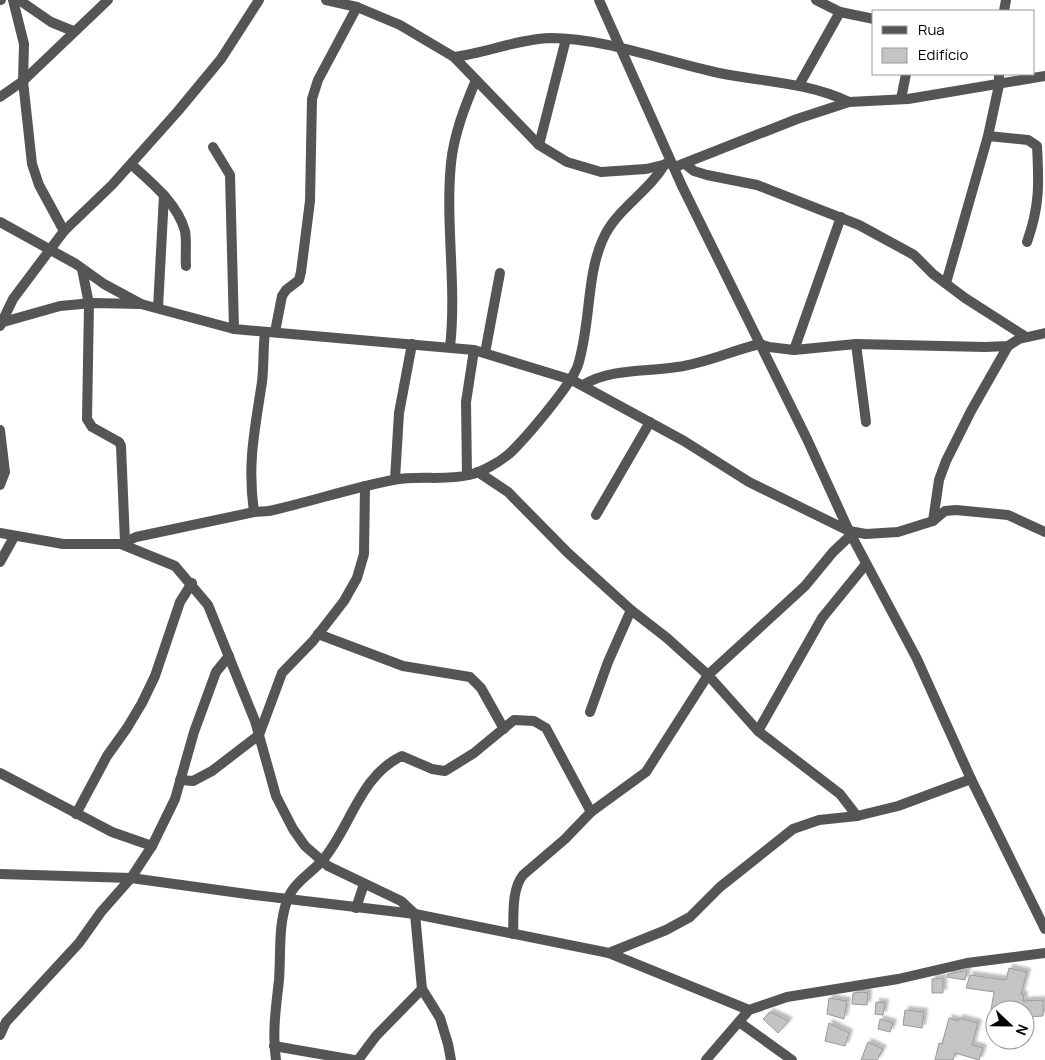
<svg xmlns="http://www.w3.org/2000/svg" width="1045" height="1060" font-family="Manrope,sans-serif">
	<defs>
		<filter id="shadow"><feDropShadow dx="3.5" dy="-3.5" stdDeviation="1" flood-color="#0004"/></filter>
	</defs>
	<rect width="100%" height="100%" fill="#fff"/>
	<!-- building -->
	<g fill="#c4c4c4" stroke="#999" filter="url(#shadow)">
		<polygon points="1009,968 1027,972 1021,994 1024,995 1023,1001 1043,1000 1043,1016 1029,1017 1029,1010 991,1010 994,992 966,988 970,975 1006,980"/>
		<polygon points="964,971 967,971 965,980 947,977 948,974"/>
		<polygon points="943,978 943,993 932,993 932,979"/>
		<polygon points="862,992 868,993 867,1005 852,1004 853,993"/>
		<polygon points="829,998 847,1001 844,1019 827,1014"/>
		<polygon points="876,1002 885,1003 883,1015 875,1014"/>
		<polygon points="905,1010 924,1012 922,1028 903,1025"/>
		<polygon points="770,1012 789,1021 778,1033 763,1019"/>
		<polygon points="949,1018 958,1021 959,1018 978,1023 972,1045 983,1048 979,1060 955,1053 953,1060 935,1060 939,1043 942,1044"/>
		<polygon points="880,1019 893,1023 890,1032 878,1029"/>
		<polygon points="829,1023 849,1033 845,1046 825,1041"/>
		<polygon points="868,1042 883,1049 877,1060 861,1060"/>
	</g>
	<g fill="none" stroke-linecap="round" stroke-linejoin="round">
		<!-- minor -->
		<g stroke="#555" stroke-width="10">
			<polyline points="0,0 1,0"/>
			<polyline points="13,0 24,44 23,81 32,164 39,185 64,231"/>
			<polyline points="19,0 51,22 73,31"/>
			<polyline points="326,0 357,7 400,25 454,57 539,145 567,162 601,172 646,169 667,164"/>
			<polyline points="816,0 840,12 874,19"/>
			<polyline points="1004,11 1006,0"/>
			<path d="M454,57c32,-4 64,-18 97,-19 53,0 116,24 168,35 44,9 88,9 130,29"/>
			<polyline points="799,85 840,12"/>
			<polyline points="0,97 23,81 108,0"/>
			<polyline points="901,99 906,74"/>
			<path d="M988,136l40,4 9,6c2,37 3,60 -10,96"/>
			<polyline points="539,145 566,39"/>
			<polyline points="213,147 230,175 234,329"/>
			<polyline points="685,164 694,171 707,175 757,185 859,225 914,255 933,274 965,298 1026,337"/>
			<path d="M132,165c20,18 45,38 53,66 2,11 0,24 1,35"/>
			<polyline points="82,269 89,304 87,419 92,427 119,442 121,446 125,542"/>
			<polyline points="946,283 988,136 999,85 999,74"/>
			<polyline points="158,308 164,195"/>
			<polyline points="0,323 60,306 92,303 141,304"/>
			<polyline points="0,326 13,299 64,231 112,185 178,111 221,59 259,0"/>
			<polyline points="275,332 282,296 286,290 299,280 301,272 310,201 312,99 318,80 357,7"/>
			<polyline points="856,344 866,422"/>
			<path d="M450,347c7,-61 -5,-123 1,-184 3,-29 14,-57 25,-83"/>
			<polyline points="794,350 841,217"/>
			<polyline points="485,353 500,273"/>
			<path d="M583,385c28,-17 63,-13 94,-18 27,-3 56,-17 83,-23l9,3 25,3 62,-6 129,3 23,-1 11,-7 26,-6"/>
			<polyline points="0,430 5,472 0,485"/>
			<polyline points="478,472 508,492 568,553 631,610 667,638 708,675 758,731 840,794 857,816"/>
			<polyline points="467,475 466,402 474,350"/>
			<polyline points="395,479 399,413 412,344"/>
			<path d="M254,512c-7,-49 1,-83 8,-130 2,-17 1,-34 3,-50"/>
			<polyline points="596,515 650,422"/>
			<polyline points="933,521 939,480 946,461 971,411 1008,346"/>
			<polyline points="849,531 866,534 898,532 933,521 945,511 956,510 1008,515 1045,532"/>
			<polyline points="0,533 63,544 121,544 175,566 208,605 255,721 276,796 293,829 305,846 328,866 401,901 415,914 422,989 440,1018 448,1044 451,1060"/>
			<path d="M121,544l15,-7 118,-25 15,-1c41,-9 82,-23 124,-31 25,-5 52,1 76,-5 13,-3 29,-12 40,-21 16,-15 63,-70 69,-89 13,-41 8,-89 25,-126 13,-30 45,-46 62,-75"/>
			<polyline points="0,562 14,537"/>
			<polyline points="318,634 403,666 470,677 481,688 504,729"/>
			<polyline points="590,712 608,662 631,610"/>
			<polyline points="758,731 822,618 866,564"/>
			<polyline points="0,773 112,832 152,846"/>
			<polyline points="180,780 193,781 212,771 259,735 282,673 313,641 344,601 357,578 364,554 365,486"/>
			<polyline points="76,814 107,756 127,728 142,703 155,676 180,602 192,583"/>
			<polyline points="356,908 364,884"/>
			<path d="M513,934c1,-17 -2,-44 10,-59l42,-36 26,-27 55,-40 62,-97 97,-89 28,-34 18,-17"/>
			<polyline points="609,953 749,1010"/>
			<polyline points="739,1022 792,1060"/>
			<polyline points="0,1035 6,1022 79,943 101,912 131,878 152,846 175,799 194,732 216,672 229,656"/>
			<polyline points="274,1046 354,1060"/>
			<path d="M276,1060c-4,-27 0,-53 3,-80 2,-26 -1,-54 8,-79 5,-17 24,-28 35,-40 28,-32 38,-86 80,-105l30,13 13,2 29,-18 40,-33 20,1 12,7 45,84"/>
			<polyline points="358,1060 376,1036 422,989"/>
			<polyline points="706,1060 749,1010 787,997 898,979 967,963 1045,953"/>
		</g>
		<!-- tertiary -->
		<g stroke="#555" stroke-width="10">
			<polyline points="599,0 682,186 807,439 849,531 917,659 971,779 1045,929"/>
			<polyline points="675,167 797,119 849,102 908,99 1045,76"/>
			<polyline points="0,222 76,264 104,284 141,304 234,329 474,350 572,380 684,441 749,482 849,531"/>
			<polyline points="0,874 131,878 254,895 415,914 609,953 666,930 690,917 720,887 793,829 819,820 857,816 898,806 971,779"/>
		</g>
	</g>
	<!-- legend -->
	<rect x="872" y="10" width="162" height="65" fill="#ffffff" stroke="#999999"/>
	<rect x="882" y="26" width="25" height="8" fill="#555555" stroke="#999999"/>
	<text x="918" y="35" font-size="15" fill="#000000">Rua</text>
	<rect x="882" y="48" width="25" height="15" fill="#c4c4c4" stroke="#999999"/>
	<text x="918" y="60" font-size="15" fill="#000000">Edifício</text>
	<!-- north arrow -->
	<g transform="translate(1010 1025) rotate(112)"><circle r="24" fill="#ffffff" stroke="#999999"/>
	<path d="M0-4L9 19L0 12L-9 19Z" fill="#000000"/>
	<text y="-8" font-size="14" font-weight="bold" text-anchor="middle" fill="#000000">N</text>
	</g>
</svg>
